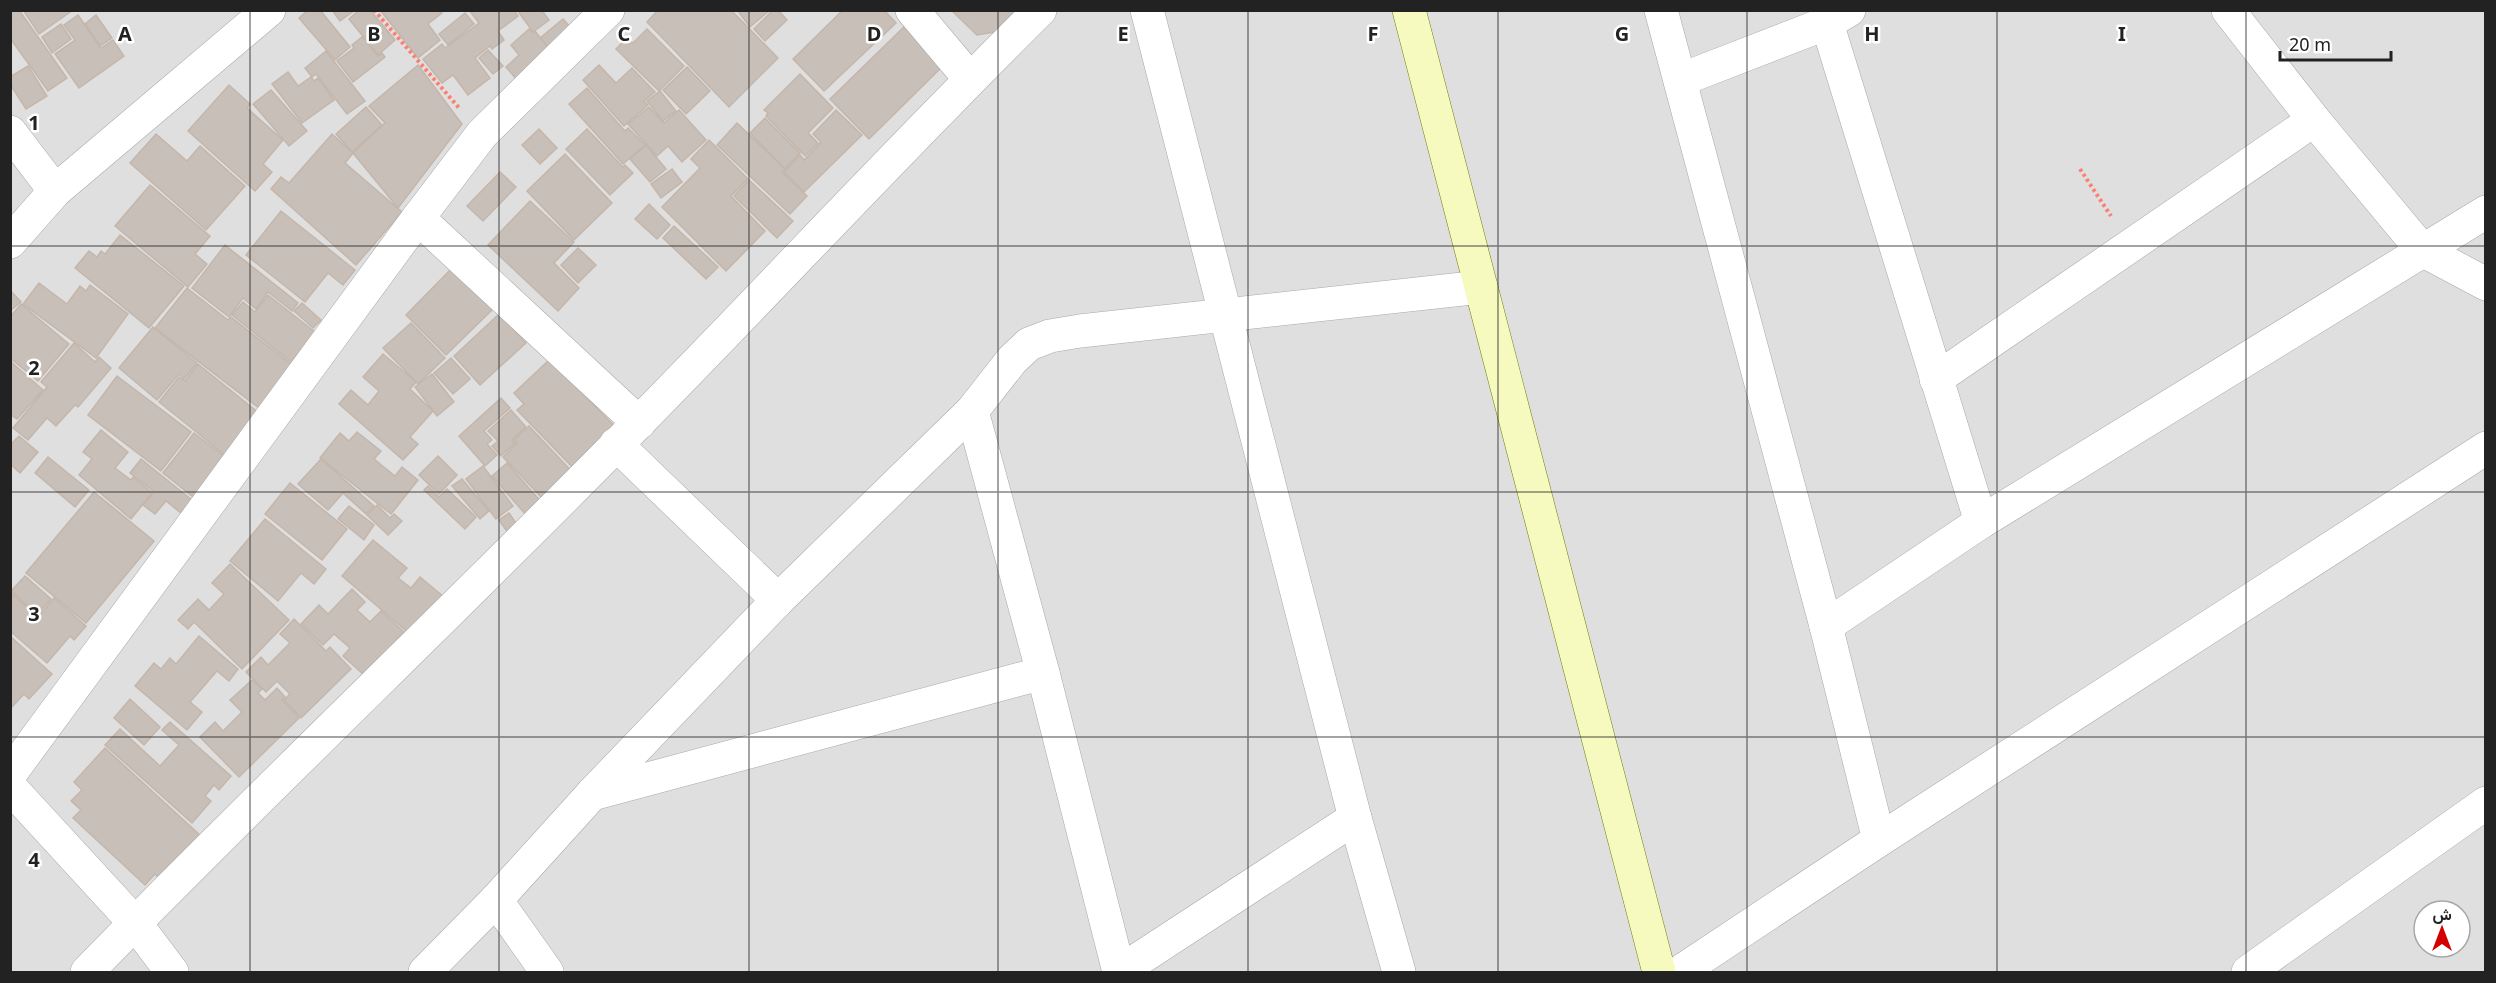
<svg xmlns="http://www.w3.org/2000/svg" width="2496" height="983" font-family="'Noto Sans',Vazirmatn,sans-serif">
	<rect width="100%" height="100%" fill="#f2efe9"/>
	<!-- residential -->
	<path fill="#e0dfdf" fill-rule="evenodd" d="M10,11h2475v961h-2474zM2424,911h36v36h-36z"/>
	<!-- building -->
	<g fill="#c7bfb8" stroke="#c4b6ab" stroke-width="1.5">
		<polygon points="11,10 19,10 67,78 48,91 10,38"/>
		<polygon points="23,10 73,10 39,34"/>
		<polygon points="308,10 320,10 350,47 335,60 299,18"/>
		<polygon points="332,10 355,10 340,21"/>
		<polygon points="359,10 370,10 395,40 378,55 349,19"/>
		<polygon points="380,10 439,10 442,13 428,24 440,40 418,58"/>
		<polygon points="469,10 514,10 518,16 498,31 504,40 492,49 490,46 475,58 490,78 468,95 453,75 442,83 423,59 442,44 445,48 479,23"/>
		<polygon points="517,10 546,10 543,12 549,20 533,32"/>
		<polygon points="658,10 731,10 778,58 729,107 647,22"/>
		<polygon points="737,10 770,10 750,27"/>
		<polygon points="773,10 778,10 787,20 765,41 754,29"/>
		<polygon points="843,10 884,10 896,23 824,91 793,59"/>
		<polygon points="951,10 1024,10 1001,31 977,35"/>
		<polygon points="465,13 474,24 448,45 439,34"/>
		<polygon points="78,15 101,48 113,40 124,56 79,88 55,54 75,40 64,25"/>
		<polygon points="96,15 112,38 100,46 85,24"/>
		<polygon points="563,19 571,28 549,48 540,38"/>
		<polygon points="910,21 948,61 869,139 830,99"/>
		<polygon points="61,24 71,39 52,53 42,37"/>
		<polygon points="529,29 533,33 535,31 551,51 518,81 506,67 519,55 511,45"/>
		<polygon points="647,29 684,66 659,91 616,49 627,38 633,43"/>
		<polygon points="362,37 378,56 382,53 385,57 353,82 337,61 354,48 352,45"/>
		<polygon points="488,50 503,66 493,74 479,58"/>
		<polygon points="326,51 365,101 347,114 316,74 312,77 305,68"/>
		<polygon points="418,65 462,124 398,208 353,153 385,123 369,106"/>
		<polygon points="599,65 616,83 632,68 655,92 644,101 648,105 624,126 583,80"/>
		<polygon points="28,66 47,96 26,109 10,84 10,77"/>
		<polygon points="687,67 710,91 686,114 663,90"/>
		<polygon points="288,72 298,86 311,77 314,81 318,78 334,100 302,123 272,84"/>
		<polygon points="800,74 833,108 808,133 818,143 805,156 766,116 768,113 764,110"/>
		<polygon points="229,85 250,104 247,108 283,140 263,164 272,172 255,191 188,131"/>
		<polygon points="587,88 625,131 628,128 645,145 623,164 569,104"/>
		<polygon points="271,90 307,131 289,146 253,104"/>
		<polygon points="660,91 676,111 663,121 647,101"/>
		<polygon points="366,107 382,125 352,152 336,134"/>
		<polygon points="649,107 664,123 679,110 706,140 682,162 668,146 657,156 628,124"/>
		<polygon points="836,110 862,135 804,192 784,172 800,155 804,160 821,142 813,134"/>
		<polygon points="765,118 800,153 785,169 750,133"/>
		<polygon points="737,123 785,169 782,172 807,196 790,214 717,145"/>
		<polygon points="539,129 557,148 540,164 522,145"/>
		<polygon points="587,129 623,167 625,165 633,173 610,195 566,149"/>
		<polygon points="156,134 187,161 200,146 245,186 206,230 130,163"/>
		<polygon points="332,134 353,153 345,163 402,212 356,265 271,189 281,177 289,183"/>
		<polygon points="709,140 748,179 731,196 765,231 726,271 662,207 700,168 691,159"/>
		<polygon points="646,145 666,169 650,182 630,159"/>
		<polygon points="565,154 612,203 574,240 527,191"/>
		<polygon points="672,169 682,182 661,198 651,184"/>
		<polygon points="500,172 516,187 483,221 467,206"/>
		<polygon points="749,180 793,221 777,238 734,196"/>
		<polygon points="150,185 210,236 195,254 207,264 188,287 115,226"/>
		<polygon points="530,201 574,242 554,263 579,288 558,311 488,245"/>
		<polygon points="649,204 670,225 657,239 635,219"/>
		<polygon points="281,211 355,270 343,285 328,273 305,302 246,255"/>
		<polygon points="674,226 718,267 706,279 663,238"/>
		<polygon points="120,235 184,286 149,328 75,268 89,251 97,257 101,251 105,254"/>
		<polygon points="225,245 298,303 292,311 268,292 256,309 243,298 229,317 192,288"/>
		<polygon points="578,248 596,265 578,283 561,265"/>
		<polygon points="452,268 493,309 446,355 406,315"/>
		<polygon points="39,283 67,304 80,286 86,291 90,285 128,314 96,358 23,304"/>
		<polygon points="187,288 228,320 231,317 292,365 259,408 155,328"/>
		<polygon points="10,290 21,302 10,311"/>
		<polygon points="268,295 315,332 291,362 232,315 243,302 255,312"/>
		<polygon points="302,303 321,320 313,328 294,311"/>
		<polygon points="21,304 69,344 38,381 10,358 10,317"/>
		<polygon points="499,314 526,343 480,385 454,356"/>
		<polygon points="411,323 445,358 418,384 383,348"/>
		<polygon points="153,327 197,363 184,379 179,374 157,400 119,368"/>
		<polygon points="74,343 95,362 99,357 111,368 78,407 75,405 56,426 47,418 28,440 13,428 47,387 41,382"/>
		<polygon points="383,354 416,382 410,389 433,411 410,437 418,444 403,460 339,404 351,390 368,405 379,391 363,377"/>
		<polygon points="451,358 470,379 453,394 434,373"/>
		<polygon points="550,359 620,432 578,473 517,410 524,404 514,393"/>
		<polygon points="10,361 43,390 17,419 10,414"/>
		<polygon points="198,364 259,413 225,455 159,402 179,377 185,381"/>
		<polygon points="432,374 454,402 437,416 415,387"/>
		<polygon points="117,376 191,432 161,471 88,415"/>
		<polygon points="501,398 510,408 484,431 492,440 487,444 497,455 485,466 459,436"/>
		<polygon points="511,410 526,427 512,440 515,443 501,456 492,446 498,441 488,431"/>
		<polygon points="529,426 576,476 543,499 503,457 517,443 514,440"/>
		<polygon points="101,430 128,452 115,468 131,480 133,477 152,493 131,519 79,475 92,459 83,452"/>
		<polygon points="357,432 381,451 374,459 395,476 402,467 418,480 391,514 320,458 340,433 349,441"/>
		<polygon points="194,433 224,456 193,497 163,473"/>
		<polygon points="19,436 38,452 20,473 10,464 10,445"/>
		<polygon points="438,456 457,475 439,494 419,475"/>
		<polygon points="48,457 89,490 75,507 35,473"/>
		<polygon points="141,459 192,500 181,513 166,501 155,514 143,505 154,492 130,473"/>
		<polygon points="321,459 374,506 366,514 343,493 328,510 298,484"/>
		<polygon points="507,463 542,503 527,516 492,476"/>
		<polygon points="483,466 513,506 496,519 466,479"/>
		<polygon points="462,479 489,511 480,519 452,486"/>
		<polygon points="290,483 347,529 322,560 265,514"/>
		<polygon points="428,486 439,497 447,489 476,517 465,529 424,490"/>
		<polygon points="94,492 154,541 86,623 26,573"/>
		<polygon points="377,505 390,518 394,514 402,521 388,535 367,515"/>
		<polygon points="349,506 374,525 364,540 338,519"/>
		<polygon points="509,513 518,526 508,533 499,520"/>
		<polygon points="265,519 326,569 314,584 301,573 278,601 230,561"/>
		<polygon points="373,540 407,568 398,578 411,588 420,577 444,597 411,635 342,576"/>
		<polygon points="230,564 289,620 242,669 194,622 188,629 178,620 198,599 209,610 224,594 212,583"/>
		<polygon points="25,576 51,599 37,615 11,591"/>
		<polygon points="352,589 365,602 357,610 370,622 381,611 404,632 364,675 343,656 350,648 334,634 323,645 301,624 319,605 328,614"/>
		<polygon points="12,594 38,617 54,598 86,626 74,640 70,636 47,663 10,631"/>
		<polygon points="294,619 326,651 330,647 351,669 301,718 284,700 290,694 277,681 266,692 246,672 261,657 268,665 290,643 280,634"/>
		<polygon points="10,636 52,674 29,699 24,694 10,709"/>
		<polygon points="199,636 238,669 229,681 217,671 190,702 202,712 187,730 135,686 154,663 161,669 170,658 176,664"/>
		<polygon points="252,680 262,689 258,693 265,700 277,688 285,697 282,700 299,718 239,777 200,737 215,722 223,731 242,712 230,700"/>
		<polygon points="130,699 160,727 144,745 114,718"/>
		<polygon points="170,722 231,776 219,790 214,785 205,796 211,801 192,823 105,745 120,729 160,766 179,745 162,730"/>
		<polygon points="105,748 201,836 161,880 155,874 145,885 73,818 81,810 71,801 82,790 74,782"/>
	</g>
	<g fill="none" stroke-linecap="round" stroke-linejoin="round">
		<defs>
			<g id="minor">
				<polyline points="912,10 970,79"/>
				<polyline points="1147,10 1355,818 1399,972"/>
				<polyline points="1661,10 1826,626 1879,840"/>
				<polyline points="2228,10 2314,120 2422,250 2486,284"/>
				<polyline points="1827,23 1981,522"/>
				<polyline points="1680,80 1827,23 1849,10"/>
				<polyline points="10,132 55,191"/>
				<polyline points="418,218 639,423"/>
				<polyline points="10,242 55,191 269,10"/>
				<polyline points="1936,379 2314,120"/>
				<polyline points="972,411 1043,673 1119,972 1355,818"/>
				<polyline points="616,444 778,600"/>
				<polyline points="1826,626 1981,522 2486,212"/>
				<polyline points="10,774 418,218 482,134 608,10"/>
				<polyline points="10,787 135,923 172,972"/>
				<polyline points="592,794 1043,673"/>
				<polyline points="496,900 547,972"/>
				<polyline points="425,972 496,900 592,794 778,600 972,411 1012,360 1029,344 1050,336 1080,331 1481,287"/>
				<polyline points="1680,972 1879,840 2486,448"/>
				<polyline points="2248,972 2486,803"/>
			</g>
			<path id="tertiary" d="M87,972c182,-187 372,-366 554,-552 134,-136 263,-276 399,-410"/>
			<polyline id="secondary" points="1409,10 1659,972"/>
		</defs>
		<!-- minor casing -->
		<use href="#minor" stroke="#a9a9a9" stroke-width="34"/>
		<!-- tertiary casing -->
		<use href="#tertiary" stroke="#a9a9a9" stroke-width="34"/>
		<!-- secondary casing -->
		<use href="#secondary" stroke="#707d05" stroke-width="34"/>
		<!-- path -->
		<g stroke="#fa8072" stroke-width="4" stroke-dasharray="3 3" stroke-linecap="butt">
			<polyline points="374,10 460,109"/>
			<polyline points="2080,169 2111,216"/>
		</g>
		<!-- minor -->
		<use href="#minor" stroke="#fff" stroke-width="33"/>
		<!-- tertiary -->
		<use href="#tertiary" stroke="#fff" stroke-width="33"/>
		<!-- secondary -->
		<use href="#secondary" stroke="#f7fabf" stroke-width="33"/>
	</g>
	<!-- grid -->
	<path fill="none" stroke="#222" stroke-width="1.5" stroke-opacity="0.55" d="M250,10v962M499,10v962M749,10v962M998,10v962M1248,10v962M1498,10v962M1747,10v962M1997,10v962M2246,10v962M10,246h2476M10,492h2476M10,737h2476"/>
	<g font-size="20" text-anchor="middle" font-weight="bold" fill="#222" stroke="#fff" stroke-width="5" stroke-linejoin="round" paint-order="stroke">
		<text x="125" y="41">A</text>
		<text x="374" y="41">B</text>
		<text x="624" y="41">C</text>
		<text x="874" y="41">D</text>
		<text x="1123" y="41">E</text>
		<text x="1373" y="41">F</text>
		<text x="1622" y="41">G</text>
		<text x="1872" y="41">H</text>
		<text x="2122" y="41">I</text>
		<text x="34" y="130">1</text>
		<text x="34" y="375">2</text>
		<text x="34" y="621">3</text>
		<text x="34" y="867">4</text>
	</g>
	<!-- border -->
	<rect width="2496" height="983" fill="none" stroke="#222222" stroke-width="24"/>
	<!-- north arrow -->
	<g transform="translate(2442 929)"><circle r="28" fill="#ffffff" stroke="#a7a7a7" stroke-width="1.5"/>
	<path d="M0-4.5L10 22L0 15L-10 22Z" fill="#d40000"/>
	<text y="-9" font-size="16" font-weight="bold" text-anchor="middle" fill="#222222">ش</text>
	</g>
	<!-- scale -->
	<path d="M2280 51v9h111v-9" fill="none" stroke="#222222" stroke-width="3"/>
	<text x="2289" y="51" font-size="18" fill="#222222" stroke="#ffffff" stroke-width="4.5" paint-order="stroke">20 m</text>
</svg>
